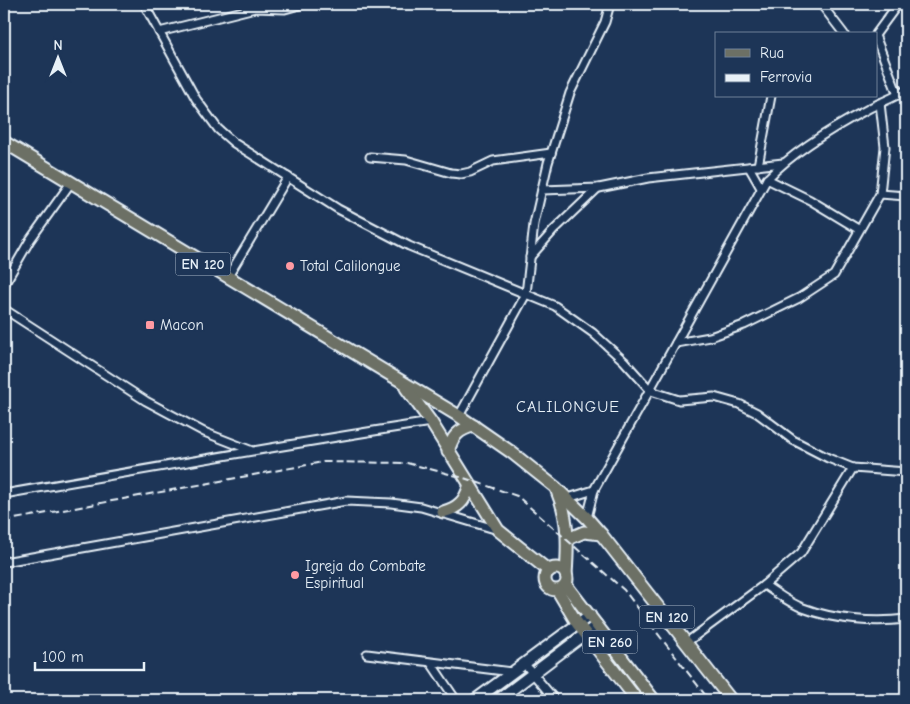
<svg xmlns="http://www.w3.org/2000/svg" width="910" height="704" font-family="'Comic Neue',sans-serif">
	<rect width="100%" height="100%" fill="#1d3557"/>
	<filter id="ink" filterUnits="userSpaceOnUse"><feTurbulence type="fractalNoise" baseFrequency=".02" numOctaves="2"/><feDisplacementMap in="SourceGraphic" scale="10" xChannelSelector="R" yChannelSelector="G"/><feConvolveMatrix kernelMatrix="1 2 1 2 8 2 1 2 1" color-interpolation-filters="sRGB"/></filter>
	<g filter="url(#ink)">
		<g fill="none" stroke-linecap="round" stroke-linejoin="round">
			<defs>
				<g id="street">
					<polyline points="144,4 196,99 218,129 234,143 338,209 409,246 555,306 593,333 624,361 651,391 679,400 714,397 739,404 757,413 793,440 828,458 853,468 906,472"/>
					<polyline points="821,4 844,34"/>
					<polyline points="159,32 255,8 285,9 303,4"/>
					<polyline points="876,34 898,4"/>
					<polyline points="876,38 898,95"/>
					<polyline points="370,157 406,160 451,173 461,174 470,172 493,161 551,153"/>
					<polyline points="758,166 771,96"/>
					<polyline points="749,167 761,188"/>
					<polyline points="767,179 810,200 858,229"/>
					<polyline points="542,190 599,188 648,178 783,163"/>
					<polyline points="880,194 906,196"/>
					<polyline points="530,257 554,230 598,188"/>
					<polyline points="227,278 288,177"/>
					<polyline points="4,285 30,240 70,184"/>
					<polyline points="4,309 146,401 204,432 250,450"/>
					<polyline points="676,343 710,337 744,325 799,298 834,275 880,194 885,147 880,103"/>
					<polyline points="459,416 526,294 534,224 548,163 570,93 605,22 610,4"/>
					<path d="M4,494c142,-25 284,-50 427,-72"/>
					<polyline points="568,498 594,490"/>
					<path d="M587,518l7,-28 173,-311c26,-27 67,-52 101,-70 13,-7 26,-11 38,-19"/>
					<polyline points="4,562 346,501 391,503 421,507 498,530"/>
					<polyline points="764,585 801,553 853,468"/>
					<path d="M687,642l77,-57c13,8 25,18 39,23 31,12 71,15 103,11"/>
					<polyline points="367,654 512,672"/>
					<polyline points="431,663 456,700"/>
					<polyline points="524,663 555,700"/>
				</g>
				<g id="secondary">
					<polyline points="475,700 590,615"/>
					<polyline points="498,700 597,625"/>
				</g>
				<g id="primary">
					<polyline points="4,142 459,416 511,452 555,487 587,518 601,534 731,700"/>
					<polyline points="406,388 431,422 498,530 549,571"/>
					<path d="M448,452c4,-15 10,-23 26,-26"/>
					<path d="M557,491c12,28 11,55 9,84"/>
					<path d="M443,512c15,-4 22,-11 26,-25"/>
					<polyline points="568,539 584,532 601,534"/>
					<circle cx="556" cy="579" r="11"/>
					<polyline points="566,585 654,700"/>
					<polyline points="558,591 577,623 637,700"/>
				</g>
			</defs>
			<!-- street casing -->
			<use href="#street" stroke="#e8f1f8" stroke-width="11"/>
			<!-- secondary casing -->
			<use href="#secondary" stroke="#e8f1f8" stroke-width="14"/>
			<!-- primary casing -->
			<use href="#primary" stroke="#e8f1f8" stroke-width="15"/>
			<!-- street -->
			<use href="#street" stroke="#1d3557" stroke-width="7"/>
			<!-- secondary -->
			<use href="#secondary" stroke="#1d3557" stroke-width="10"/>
			<!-- primary -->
			<use href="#primary" stroke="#6c7065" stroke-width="11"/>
			<!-- rail -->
			<polyline stroke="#e8f1f8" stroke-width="2" stroke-dasharray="8 4" stroke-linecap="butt" points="4,521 323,462 407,463 464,478 517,496 624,590 709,700"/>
		</g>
	</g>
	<!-- markers -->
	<g fill="#ff9aa2" stroke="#1d3557" stroke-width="2">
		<circle cx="290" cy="266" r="5"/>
		<rect x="145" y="320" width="10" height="10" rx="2.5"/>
		<circle cx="295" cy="575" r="5"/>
	</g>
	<g text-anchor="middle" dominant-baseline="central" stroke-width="4" stroke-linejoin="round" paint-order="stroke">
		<!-- shield labels -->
		<g fill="#1d3557" stroke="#abb9c8" stroke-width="1">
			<rect x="175.5" y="252.5" width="55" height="23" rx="4"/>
			<rect x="639.5" y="605.5" width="55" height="23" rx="4"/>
			<rect x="582.5" y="630.5" width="55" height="23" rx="4"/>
		</g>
		<g font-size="14" font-weight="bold" fill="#e8f1f8">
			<text x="203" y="264">EN 120</text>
			<text x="667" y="617">EN 120</text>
			<text x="610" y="642">EN 260</text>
		</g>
		<!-- poi labels -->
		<g font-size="15" fill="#e8f1f8" stroke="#1d3557" text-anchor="start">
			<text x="300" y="266">Total Calilongue</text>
			<text x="160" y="325">Macon</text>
			<text x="305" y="566">Igreja do Combate<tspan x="305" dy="17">Espiritual</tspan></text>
		</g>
		<!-- neighbourhood labels -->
		<g font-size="16" letter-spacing="1" fill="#e8f1f8" stroke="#1d3557">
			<text x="568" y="407">CALILONGUE</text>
		</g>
	</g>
	<!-- margin -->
	<rect width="910" height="704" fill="none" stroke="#1d3557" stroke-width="20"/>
	<rect x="10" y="10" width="890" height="684" fill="none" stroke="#e8f1f8" stroke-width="2" filter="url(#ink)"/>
	<!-- legend -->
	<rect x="715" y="32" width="162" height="65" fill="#1d3557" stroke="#6e8097"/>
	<rect x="725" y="49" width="25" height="8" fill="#6c7065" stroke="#6e8097"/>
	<text x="760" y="58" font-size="15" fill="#e8f1f8">Rua</text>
	<rect x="725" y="74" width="25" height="8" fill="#e8f1f8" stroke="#6e8097"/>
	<text x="760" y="82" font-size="15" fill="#e8f1f8">Ferrovia</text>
	<!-- north arrow -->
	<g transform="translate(58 58)" stroke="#1d3557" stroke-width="4" paint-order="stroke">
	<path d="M0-4L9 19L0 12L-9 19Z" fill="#e8f1f8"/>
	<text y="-8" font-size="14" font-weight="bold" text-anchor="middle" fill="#e8f1f8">N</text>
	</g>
	<!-- scale -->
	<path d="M35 662v8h109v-8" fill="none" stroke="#e8f1f8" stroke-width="2.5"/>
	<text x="42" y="662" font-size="15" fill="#e8f1f8" stroke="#1d3557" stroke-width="4" paint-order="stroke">100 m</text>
</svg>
